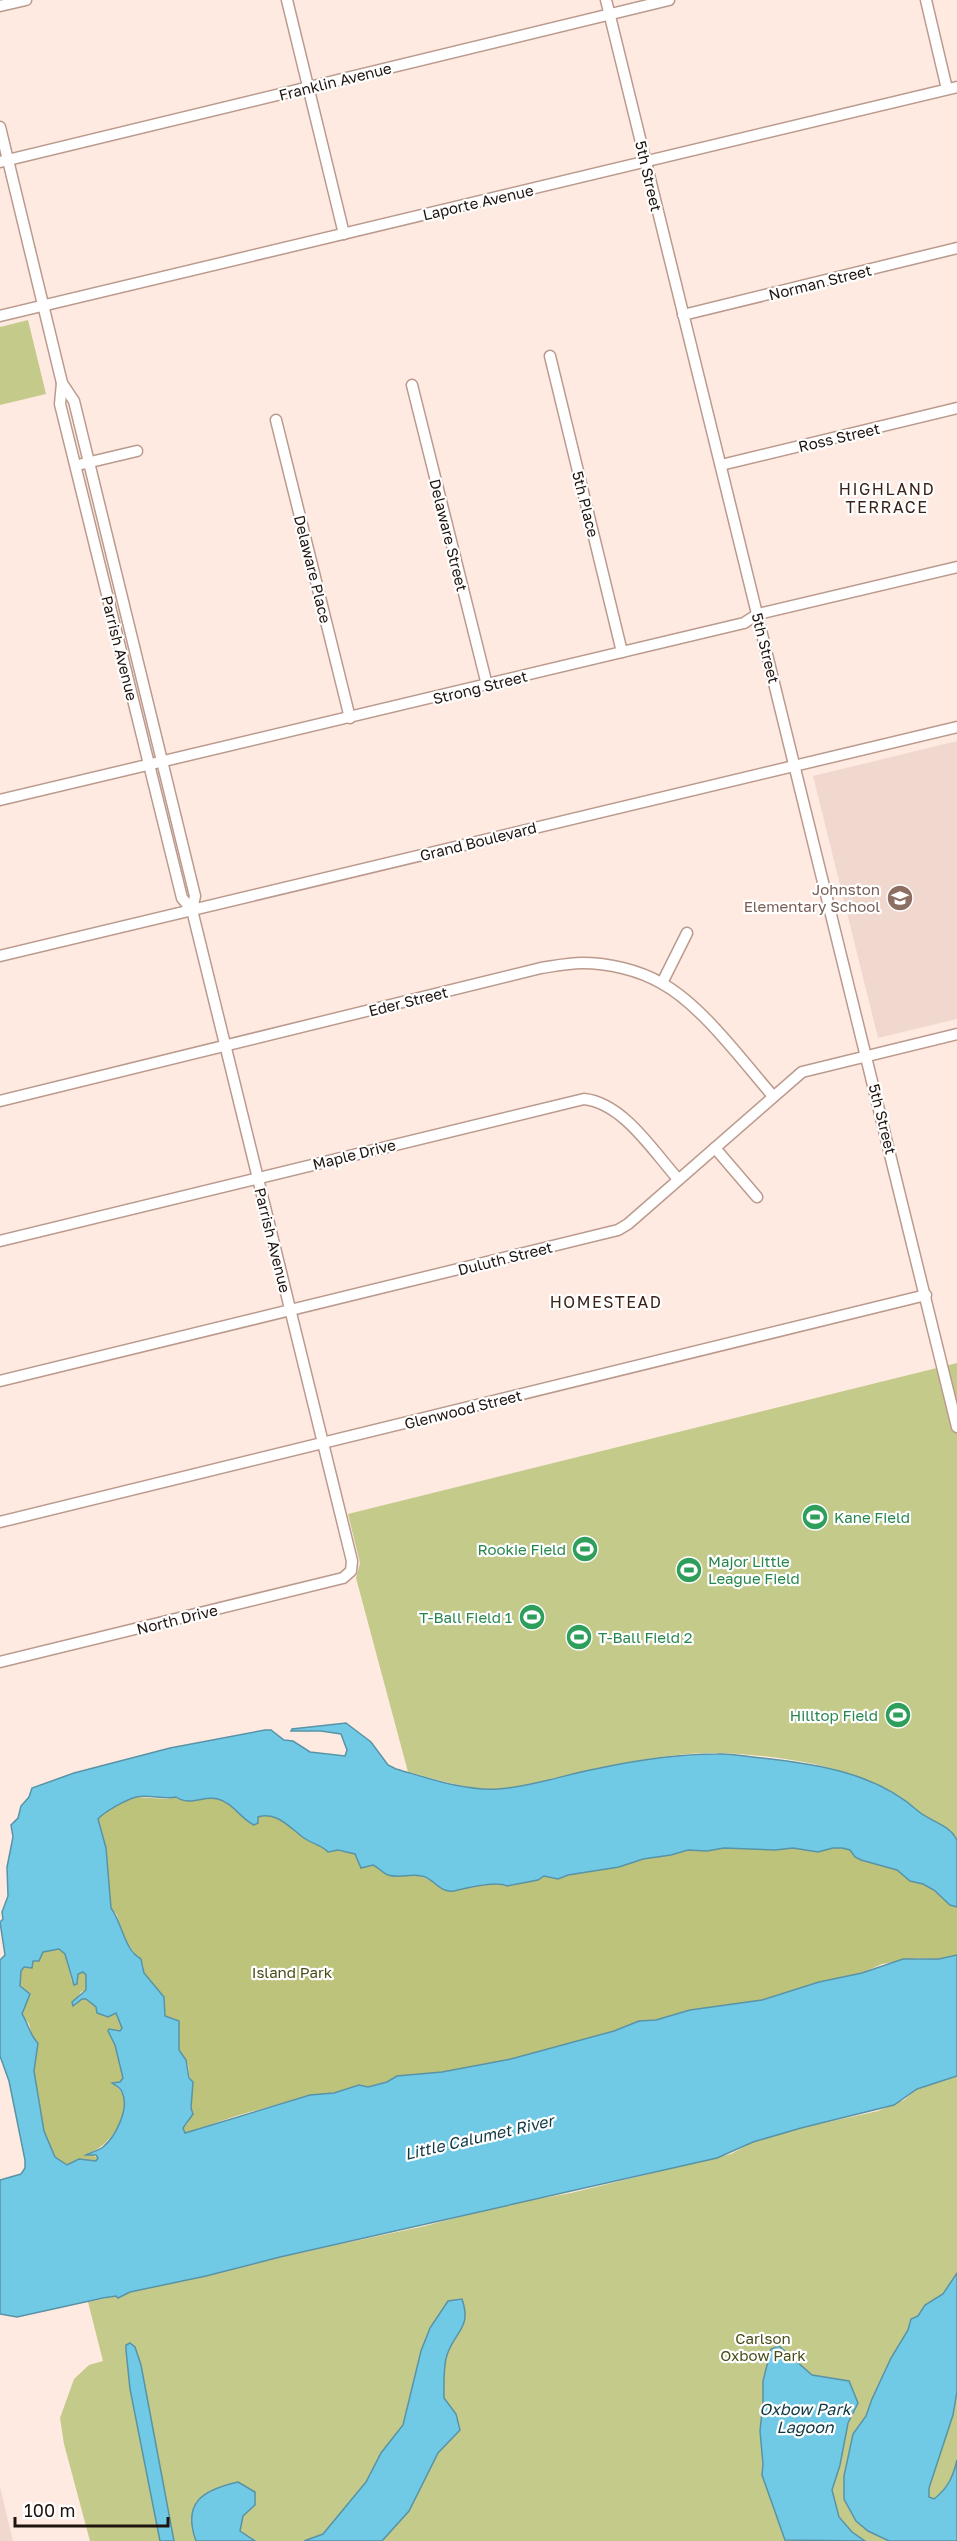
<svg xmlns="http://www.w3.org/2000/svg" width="957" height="2541" font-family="'Golos Text',sans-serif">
	<rect width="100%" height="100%" fill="#ffeae1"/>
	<!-- built -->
	<g fill="#f1d8ce">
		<polygon points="957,741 957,1019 878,1038 813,776"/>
		<polygon points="0,2487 13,2541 0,2541"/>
	</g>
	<!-- green -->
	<g fill="#c4ca8a">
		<polygon points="28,320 46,394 0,405 0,327"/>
		<path d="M957,1363v477c-8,-16 -26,-18 -39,-29 -49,-44 -133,-55 -197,-58 -40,-1 -83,7 -122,15 -33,6 -68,19 -102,21 -30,1 -60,-10 -89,-17l-52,-194 4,-15 -12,-49z"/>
		<polygon points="957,2076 957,2541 90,2541 64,2444 60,2418 74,2379 89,2365 103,2361 88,2302 117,2296 118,2298 130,2292 206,2276 280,2257 425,2226 504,2205 571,2193 731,2154 753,2142 801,2128 878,2111 904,2100 917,2089"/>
	</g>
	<!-- forest -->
	<g fill="#bdc37b">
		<path d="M136,1797l30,2 10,-2c15,10 26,-2 42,2 15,4 23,20 35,26l5,-2v-6c22,-7 38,18 56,27 13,6 27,7 41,10l6,14 12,-3 21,11 24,-1 35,16c10,-4 45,-10 54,-5l31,-6 6,-4 14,3 10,-4 51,-8 24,-8 28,-4 17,-5 19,1 17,-3 51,2 18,-2 24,4 16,-4h9l8,2 5,7 6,3 36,10 13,11 13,3 11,6 16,15 7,2v48l-18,4 -21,-1 -36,6 -20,9 -43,9 -57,18 -73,10 -33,10 -17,1 -25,10 -103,28 -69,13 -45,4 -10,6 -19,5 -9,-2 -25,8 -24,2 -74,21 -51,17 -2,-5 5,-5 4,-27 -4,-31 -9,-15 -4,-31 -10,-3 -1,-19 -20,-24 -1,-9 -20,-27 -6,-22 -6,-7 -5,-60 -8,-29 9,-9z"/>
		<path d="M59,1949l6,5 7,28 6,-8 5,-2 3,3v15l-5,2 -8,13 9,-6h4l22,18 9,-4 5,15 -2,3 -10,-2 -2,2 7,14 8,34 -3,3 -7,1c5,6 11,9 12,19 2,18 -19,47 -37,51l10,5 -2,3 -13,-2 -16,6 -12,-8 -11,-26 -10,-60 2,-30 -3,-1 -4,-16 -7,-10 8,-20 -10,-8 1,-15 4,-4 3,1 15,-16z"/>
	</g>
	<!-- water -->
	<g fill="#70cae6" stroke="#5893a6" stroke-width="1.5" fill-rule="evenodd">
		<path d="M346,1723l25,19 17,23 8,4c32,9 68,22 102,20 34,-2 68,-15 102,-21 38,-8 78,-14 117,-14 15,-1 30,3 45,4 55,6 114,15 156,53 13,11 31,13 39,29v67l-7,-2 -16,-15 -11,-6 -13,-3 -13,-11 -36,-10 -6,-3 -5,-7 -8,-2h-9l-15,4 -25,-4 -18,2 -51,-2 -17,3 -19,-1 -17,5 -28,4 -24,8 -51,8 -10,4 -14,-3 -6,4 -31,6c-11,-6 -41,2 -53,5 -13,2 -19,-10 -29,-14 -12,-5 -25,2 -37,-2 -5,-2 -9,-7 -15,-10l-12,3 -6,-14 -17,-4 -10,2c-6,-7 -16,-8 -24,-14 -14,-10 -27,-27 -46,-21v6l-4,2c-13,-6 -21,-22 -36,-26 -16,-4 -27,8 -42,-2 -13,3 -27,-3 -40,0 -10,3 -31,14 -38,22l8,29 5,60c11,14 13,42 30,51l3,14 20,24 1,19 14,5v29l7,10 3,18 4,4 -2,26 2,6 -10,14 2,5 125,-38 24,-2 25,-8 9,2 19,-5 10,-6 45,-4 69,-13 103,-28 25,-10 17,-1 34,-10 72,-10 57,-18 43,-9 41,-14h36l18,-4v121l-40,13 -23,16 -93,23 -48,14 -36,16 -437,99 -74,19 -76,16 -12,6 -2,-2 -13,2 -86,19 -17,-3v-134l21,-6 4,-6v-8l-16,-79 -9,-25v-96l5,-5 -5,-33 3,-3 -1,-7 6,-16 -1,-29 6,-30 -2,-12 7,-7 3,-12 8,-9 3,-9 42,-15 96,-25 95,-18h6l13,10 9,1 17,11 35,4 2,-6 -6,-16 -20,-3h-30l1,-2zM59,1949l6,5 9,31 3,-1 1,-10 5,-2 3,3v15l-14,12 1,4 9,-7h4l10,8 1,6 11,4 8,-4 6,15 -2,3 -11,-2 -1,2 7,14 8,33 -3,4 -8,1c4,3 8,4 10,9 8,16 -6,44 -19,55 -5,4 -12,5 -17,8h10l2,3 -2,3 -17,-2 -12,6 -12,-8 -11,-26 -10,-60 4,-28c-8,-7 -10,-20 -16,-29l8,-20 -10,-8 1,-15 3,-4 8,1 1,-7h6l4,-9z"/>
		<path d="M957,2273v118l-4,24 -24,73v9l5,2c14,-11 19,-22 23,-39v81h-68l-21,-10 -12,-10 -12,-22v-23l9,-42 13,-18 6,-17 19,-41 17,-28 3,-11 7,-3 7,-11 18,-11z"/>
		<path d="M462,2299c10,29 -7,32 -15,56 -4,12 -3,30 -3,43l12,16 4,16 -22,23 -29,58 -27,30h-78l19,-7 43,-52 15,-29 22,-28 18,-74 9,-23 18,-27z"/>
		<polygon points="130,2343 135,2347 141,2365 174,2541 160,2541 130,2389 126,2350 126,2345"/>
		<polygon points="779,2346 812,2375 849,2381 858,2403 848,2423 840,2465 832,2490 839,2517 852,2532 865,2541 785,2540 762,2475 763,2464 760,2431 763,2402 763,2381 771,2349"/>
		<path d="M238,2482l17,10v13l-12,11 -3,15 15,10h-59c-14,-39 7,-51 42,-59z"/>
	</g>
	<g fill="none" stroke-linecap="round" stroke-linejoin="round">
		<defs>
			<g id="minor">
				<polyline points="287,0 344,234"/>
				<polyline points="606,0 957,1427"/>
				<polyline points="926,0 947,89"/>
				<polyline points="0,6 26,0"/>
				<polyline points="0,127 62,383 74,401 195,896 192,910"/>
				<polyline points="0,162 669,0"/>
				<polyline points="683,315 957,248"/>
				<polyline points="0,316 957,87"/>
				<polyline points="550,356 622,652"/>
				<polyline points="412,385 487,685"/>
				<polyline points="276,420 350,718"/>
				<polyline points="82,464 137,451"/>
				<polyline points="721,465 957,408"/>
				<polyline points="0,800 744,623 758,614 957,567"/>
				<polyline points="0,956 957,727"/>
				<polyline points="662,983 687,933"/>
				<path d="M0,1101l541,-133c13,-2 28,-5 41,-5 26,0 57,7 79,20 40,21 82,79 112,113"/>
				<polyline points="715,1148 757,1197"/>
				<path d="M0,1241l584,-142c39,4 69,52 94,80"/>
				<polyline points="0,1381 618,1230 628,1224 802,1072 957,1034"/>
				<polyline points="0,1522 926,1295"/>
				<polyline points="0,1662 343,1578 351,1571 352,1561 192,910 182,898 60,404 62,383"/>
			</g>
		</defs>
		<!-- minor casing -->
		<use href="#minor" stroke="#bb9a8d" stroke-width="13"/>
		<!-- minor -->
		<use href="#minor" stroke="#fff" stroke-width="10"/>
	</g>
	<!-- icons -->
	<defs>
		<symbol id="school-disc" viewBox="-11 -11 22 22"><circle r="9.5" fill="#8d6e63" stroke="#fff"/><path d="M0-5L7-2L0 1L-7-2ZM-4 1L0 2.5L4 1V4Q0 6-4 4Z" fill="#fff"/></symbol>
		<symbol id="stadium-disc" viewBox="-11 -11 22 22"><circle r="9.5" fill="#2e9e5b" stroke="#fff"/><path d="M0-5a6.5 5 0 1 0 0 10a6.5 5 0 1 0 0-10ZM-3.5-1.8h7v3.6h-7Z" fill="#fff"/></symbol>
	</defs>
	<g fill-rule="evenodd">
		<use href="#school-disc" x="885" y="883" width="30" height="30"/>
		<use href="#stadium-disc" x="800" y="1502" width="30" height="30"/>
		<use href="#stadium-disc" x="570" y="1534" width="30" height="30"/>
		<use href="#stadium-disc" x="674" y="1555" width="30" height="30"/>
		<use href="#stadium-disc" x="517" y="1602" width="30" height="30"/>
		<use href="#stadium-disc" x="564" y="1622" width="30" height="30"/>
		<use href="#stadium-disc" x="883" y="1700" width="30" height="30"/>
	</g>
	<g text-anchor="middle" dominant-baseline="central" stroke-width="4.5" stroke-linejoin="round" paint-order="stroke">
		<!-- street labels -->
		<g font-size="15" fill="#1f140f" stroke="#fff">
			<text transform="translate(335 81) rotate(-14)">Franklin Avenue</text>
			<text transform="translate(649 176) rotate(77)">5th Street</text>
			<text transform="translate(478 202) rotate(-13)">Laporte Avenue</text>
			<text transform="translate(820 282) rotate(-14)">Norman Street</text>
			<text transform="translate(839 437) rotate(-13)">Ross Street</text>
			<text transform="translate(586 504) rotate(76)">5th Place</text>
			<text transform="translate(449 535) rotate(76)">Delaware Street</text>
			<text transform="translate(313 569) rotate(76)">Delaware Place</text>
			<text transform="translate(120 648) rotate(76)">Parrish Avenue</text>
			<text transform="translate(766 648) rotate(76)">5th Street</text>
			<text transform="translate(480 687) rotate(-14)">Strong Street</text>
			<text transform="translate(478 841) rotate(-14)">Grand Boulevard</text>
			<text transform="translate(408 1001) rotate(-14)">Eder Street</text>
			<text transform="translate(883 1119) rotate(76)">5th Street</text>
			<text transform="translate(354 1154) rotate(-14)">Maple Drive</text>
			<text transform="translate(273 1240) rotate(76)">Parrish Avenue</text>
			<text transform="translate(505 1258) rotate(-14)">Duluth Street</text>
			<text transform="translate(463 1409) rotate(-14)">Glenwood Street</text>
			<text transform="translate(177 1619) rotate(-14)">North Drive</text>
		</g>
		<!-- education labels -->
		<g font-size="15" fill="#785e54" stroke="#fff" text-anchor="end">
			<text x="880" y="889">Johnston<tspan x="880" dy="17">Elementary School</tspan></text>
		</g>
		<!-- leisure labels -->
		<g font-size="15" fill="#27864d" stroke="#fff" text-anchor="start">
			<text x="834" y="1517">Kane Field</text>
			<text x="566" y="1549" text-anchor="end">Rookie Field</text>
			<text x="708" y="1561">Major Little<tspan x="708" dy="17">League Field</tspan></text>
			<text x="512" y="1617" text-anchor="end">T-Ball Field 1</text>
			<text x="598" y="1637">T-Ball Field 2</text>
			<text x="878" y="1715" text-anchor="end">Hilltop Field</text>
		</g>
		<!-- park labels -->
		<g font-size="15" fill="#4a4d17" stroke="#fff">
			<text x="292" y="1972">Island Park</text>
			<text x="763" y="2338">Carlson<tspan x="763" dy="17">Oxbow Park</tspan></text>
		</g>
		<!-- neighbourhood labels -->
		<g font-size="16" letter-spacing="1.5" fill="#3b2217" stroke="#fff">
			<text x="887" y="489">HIGHLAND<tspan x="887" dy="18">TERRACE</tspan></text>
			<text x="606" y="1302">HOMESTEAD</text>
		</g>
		<!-- water labels -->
		<g font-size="16" font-style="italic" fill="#0e3945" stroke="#fff">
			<text transform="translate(479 2137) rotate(-13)">Little Calumet River</text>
			<text x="805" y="2409">Oxbow Park<tspan x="805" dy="18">Lagoon</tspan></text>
		</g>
	</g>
	<!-- scale -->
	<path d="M15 2517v9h153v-9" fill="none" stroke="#1f140f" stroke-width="3"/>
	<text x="24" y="2517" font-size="18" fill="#1f140f" stroke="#ffffff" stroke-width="4.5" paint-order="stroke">100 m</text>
</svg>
